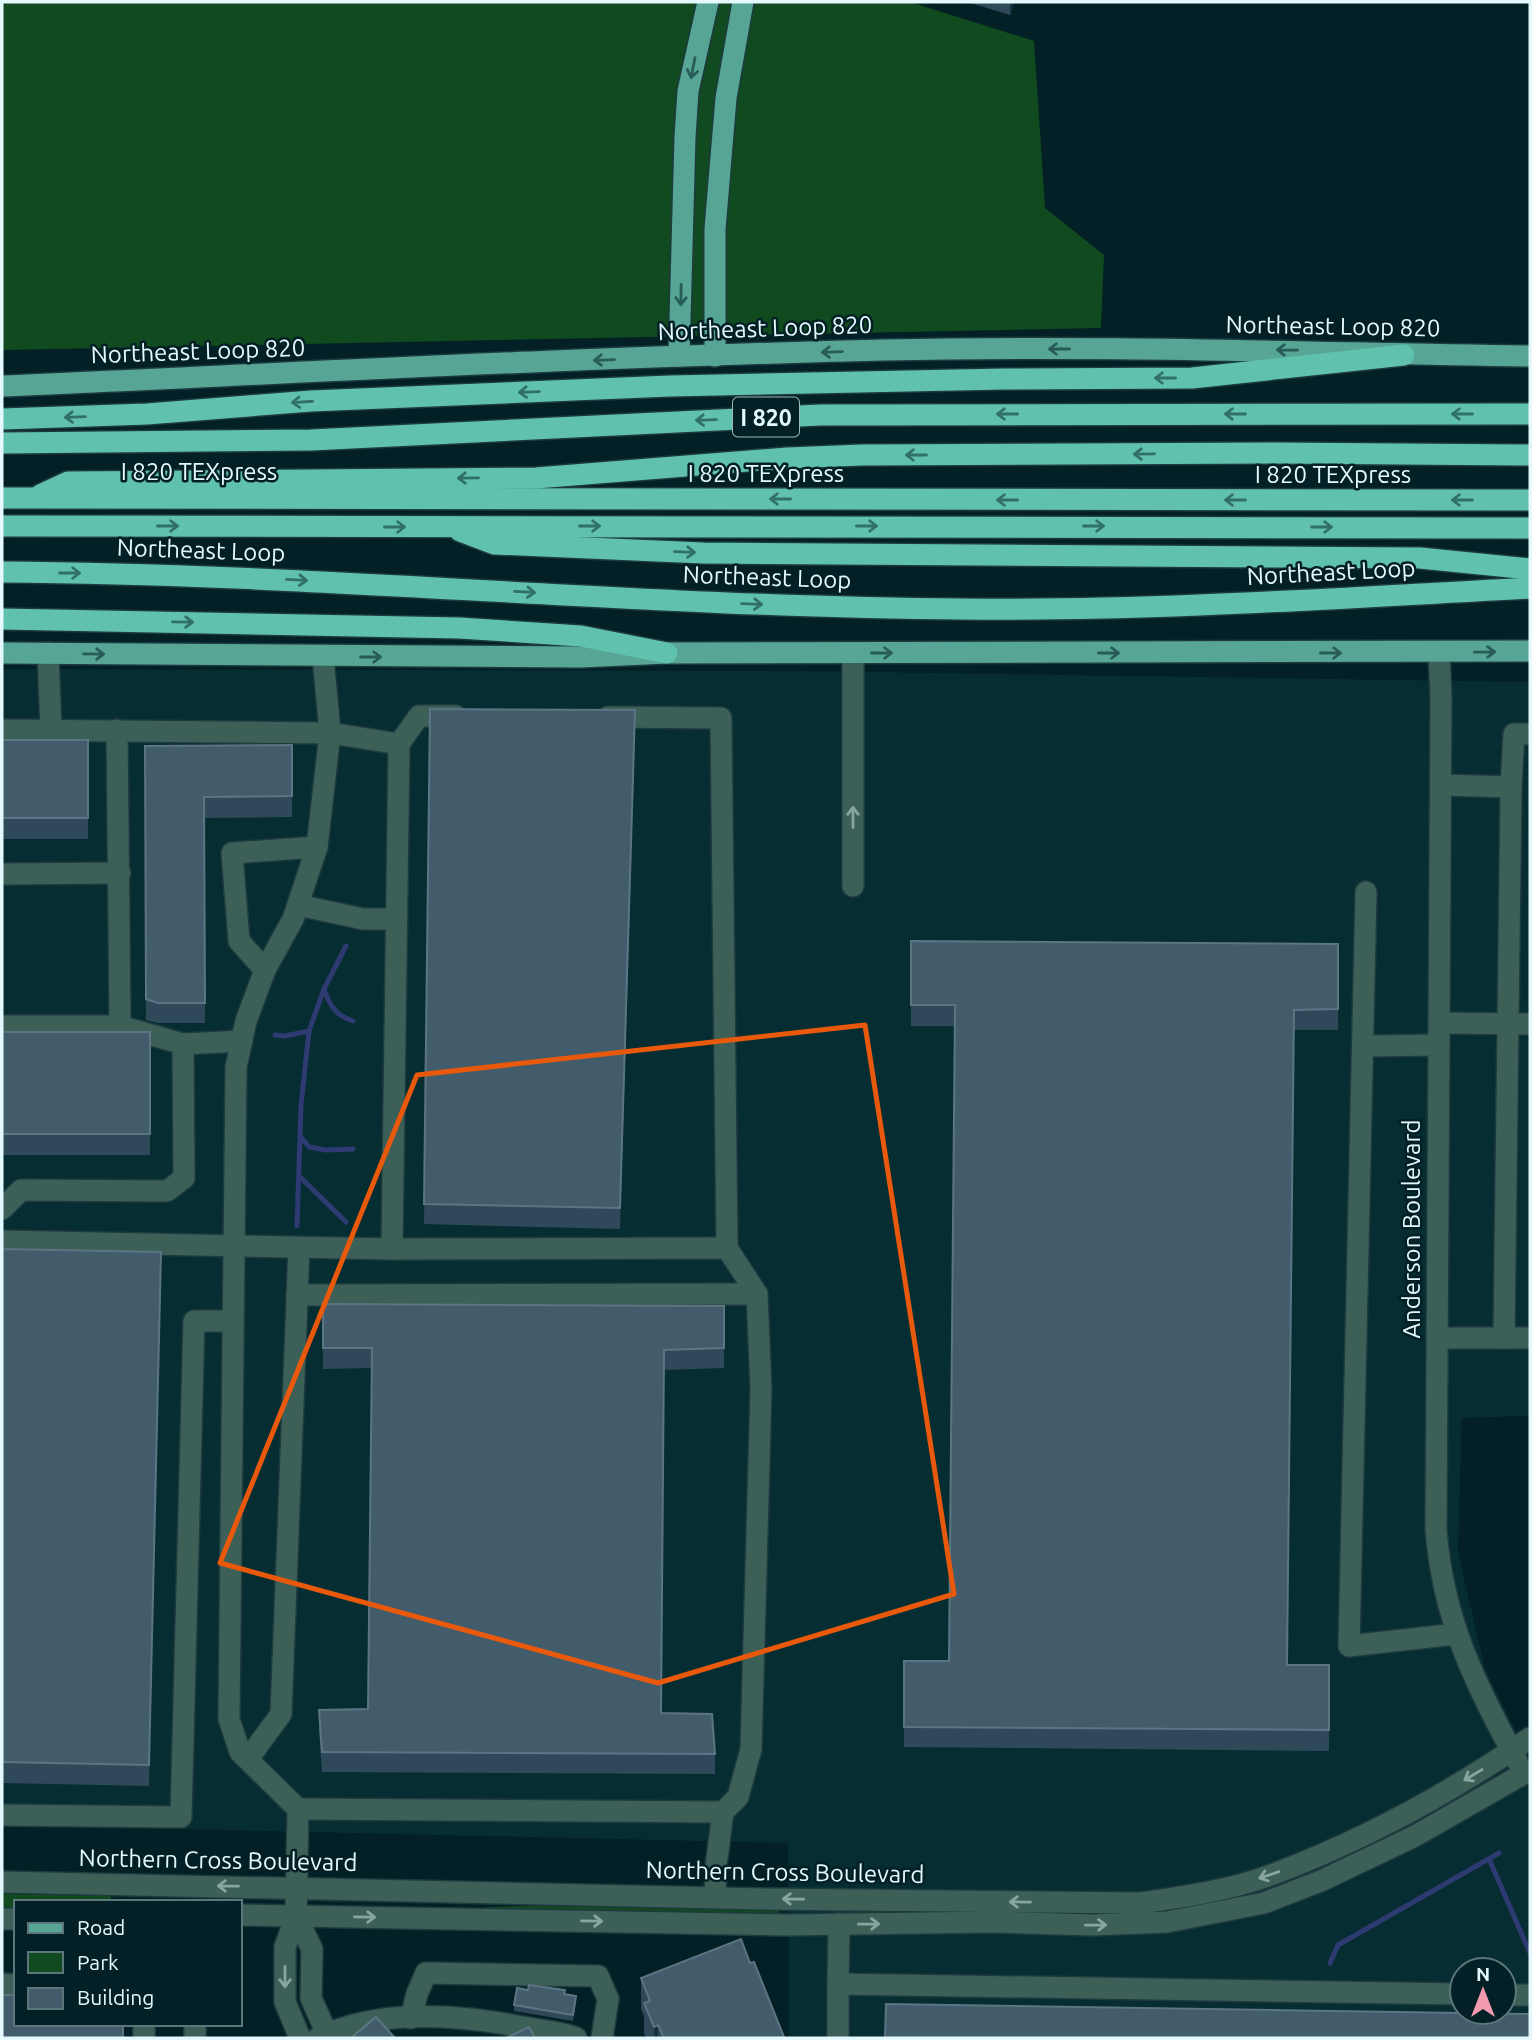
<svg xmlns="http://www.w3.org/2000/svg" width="1532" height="2040" font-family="Ubuntu,sans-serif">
	<rect width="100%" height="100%" fill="#022025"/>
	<!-- built -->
	<path fill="#052d32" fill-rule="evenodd" d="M2,669l807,2 721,11v734l-68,2 -4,134 27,117 45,91v278h-741l-1,-195 -786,-18zM1462,1970h42v42h-42z"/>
	<!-- green -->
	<g fill="#114a1e">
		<polygon points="2,2 910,2 1034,41 1045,208 1104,255 1101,328 2,350"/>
		<polygon points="2,1894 111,1896 111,1899 89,1902 16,1902 16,1907 2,1908"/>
		<polygon points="581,1905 765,1910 778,1910 778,1913 484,1912 484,1907"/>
	</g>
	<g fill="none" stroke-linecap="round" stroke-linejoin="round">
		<!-- stream -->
		<g stroke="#2e3b73" stroke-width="5">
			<path d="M324,989c6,17 11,26 29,32"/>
			<polyline points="275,1035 285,1036 309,1031"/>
			<polyline points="300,1136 309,1147 326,1150 353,1149"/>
			<polyline points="299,1176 346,1222"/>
			<polyline points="297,1226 301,1105 309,1031 324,989 346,946"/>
			<polyline points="1489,1859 1530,1953"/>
			<polyline points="1330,1963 1338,1945 1499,1853"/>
		</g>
		<defs>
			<g id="minor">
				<polyline points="48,653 51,730"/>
				<polyline points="853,653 853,886"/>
				<path d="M1439,653l2,44 -5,833c7,89 39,154 81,231"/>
				<polyline points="323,656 330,733 317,847 293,919 265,970 246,1021 236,1067 229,1719 240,1752 298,1809 296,1916 312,1949 311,1998 327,2034"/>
				<polyline points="608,717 721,718 727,1248"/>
				<polyline points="2,730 330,733 399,744 392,1249"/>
				<polyline points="117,730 120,1026"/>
				<polyline points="399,744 419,716 456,716"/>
				<polyline points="1441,785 1511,787 1514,734 1530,734"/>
				<polyline points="2,874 120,873"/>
				<polyline points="1366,892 1349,1646 1456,1634"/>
				<polyline points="298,905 363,919 397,919"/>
				<polyline points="265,970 239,941 232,853 317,847"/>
				<polyline points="1439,1023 1530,1024"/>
				<polyline points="2,1026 120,1026 183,1044 242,1041"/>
				<polyline points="1364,1046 1439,1045"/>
				<polyline points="2,1209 21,1190 167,1191 184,1178 183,1044"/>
				<polyline points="2,1241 392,1249 727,1248 757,1294 761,1389 751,1749 738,1797 723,1812 716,1866 715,1898"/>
				<polyline points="297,1295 757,1294"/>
				<polyline points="1437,1338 1530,1338"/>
				<polyline points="1504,1338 1511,787"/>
				<polyline points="248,1759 281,1714 299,1248"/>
				<polyline points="298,1809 723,1812"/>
				<polyline points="2,1815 181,1817 194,1321 233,1321"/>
				<path d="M2,1882l762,17 376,4c44,-6 90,-13 131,-28 91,-34 179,-82 259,-137"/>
				<polyline points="240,1915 787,1925 992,1922 1092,1925 1167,1922 1264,1903 1323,1880 1415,1836 1530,1770"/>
				<polyline points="296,1916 285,1947 285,2002 300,2038"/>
				<polyline points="2,1919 16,1919"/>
				<polyline points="2,1984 16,1985"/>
				<polyline points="838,1984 839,1924"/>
				<polyline points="1504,1995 1530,1995"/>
				<polyline points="411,2018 417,1994 426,1973 598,1976 608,1999 602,2038"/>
				<polyline points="144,2038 144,2024"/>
				<polyline points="195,2038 195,2024"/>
				<path d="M318,2038c65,-31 142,-23 211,-10 15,3 33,4 47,10"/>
				<polyline points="838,2038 838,1984 1462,1994"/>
			</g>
			<g id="major">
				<polyline points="679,356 685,137 688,91 708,2"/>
				<polyline points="715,356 715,229 726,98 743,2"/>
				<path d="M2,386c294,-13 588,-29 883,-36 215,-5 430,3 645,6"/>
				<polyline points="2,653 581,657 667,653 1530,651"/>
			</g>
			<g id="highway">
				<polyline points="2,419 147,414 311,401 670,386 1005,379 1192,378 1404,355"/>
				<polyline points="2,443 311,440 820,415 1530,414"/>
				<polyline points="40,495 68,482 536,478 787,458 862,455 1274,453 1530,455"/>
				<polyline points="2,498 1530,500"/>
				<polyline points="2,526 1530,528"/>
				<polyline points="460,531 494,544 703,553 1420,558 1530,569"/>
				<path d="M2,572c320,2 639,35 960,37 190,2 379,-11 568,-21"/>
				<polyline points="2,619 459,628 581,636 667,653"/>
			</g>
		</defs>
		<!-- minor casing -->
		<use href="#minor" stroke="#1d3a3f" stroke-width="24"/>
		<!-- major casing -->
		<use href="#major" stroke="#1d3a3f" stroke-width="24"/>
		<!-- highway casing -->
		<use href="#highway" stroke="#1d3a3f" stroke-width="24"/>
		<!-- minor -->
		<use href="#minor" stroke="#3c6058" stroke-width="21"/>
		<!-- major -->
		<use href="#major" stroke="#56a595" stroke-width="21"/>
		<!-- highway -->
		<use href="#highway" stroke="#60c1ad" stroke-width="21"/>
	</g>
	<!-- wall -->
	<g fill="#30495a">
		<polygon points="967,2 1014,2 1010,15"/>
		<polygon points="430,709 635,731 620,1229 424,1224"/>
		<rect x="2" y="740" width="86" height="99"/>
		<polygon points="292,745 292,817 204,818 205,1023 158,1023 146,1020 145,746"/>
		<polygon points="911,941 1338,944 1338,1030 1294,1030 1287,1665 1329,1665 1329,1751 904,1747 904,1661 949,1661 955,1026 911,1026"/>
		<rect x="2" y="1032" width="148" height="123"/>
		<polygon points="2,1249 161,1252 149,1786 2,1783"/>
		<polygon points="323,1304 724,1306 724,1368 664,1370 661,1713 715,1754 715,1774 322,1772 319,1731 319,1710 368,1709 372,1368 323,1369"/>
		<polygon points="750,1963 784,2038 646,2038 644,2033 644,2016 641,2009 641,1978"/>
		<polygon points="565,1994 576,2001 573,2021 514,2011 514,2005"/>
	</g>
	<!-- shaded-wall -->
	<g fill="#15313e">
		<polygon points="1010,2 1014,2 1010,15"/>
		<polygon points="635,710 635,731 620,1229 620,1208"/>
		<polygon points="658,2025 658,2038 654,2038 654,2027"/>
	</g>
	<!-- building -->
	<g fill="#435c6c" stroke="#5c7582" stroke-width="2">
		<polygon points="430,709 635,710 620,1208 424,1204"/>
		<rect x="2" y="740" width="86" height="78"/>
		<polygon points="292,745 292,796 204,797 205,1003 158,1003 146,999 145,746"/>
		<polygon points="911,941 1338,944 1338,1009 1294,1010 1287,1665 1329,1665 1329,1730 904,1727 904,1661 949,1661 955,1005 911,1005"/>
		<rect x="2" y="1032" width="148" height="102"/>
		<polygon points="2,1249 161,1252 149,1765 2,1762"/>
		<polygon points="323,1304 724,1306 724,1348 664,1350 661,1713 712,1714 715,1754 322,1752 319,1710 368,1709 372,1348 323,1348"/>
		<polygon points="741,1939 750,1963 754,1962 784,2037 780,2038 664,2038 658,2025 654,2027 644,2003 650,2001 641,1978"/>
		<polygon points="529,1985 565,1990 564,1994 576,1996 573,2015 514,2005 517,1988 528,1990"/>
		<polygon points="2,1995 16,1995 16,2024 123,2024 123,2038 2,2038"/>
		<polygon points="886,2004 1530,2014 1530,2038 885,2038"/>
		<polygon points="376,2017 395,2038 351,2038"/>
		<polygon points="529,2027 535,2038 506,2038"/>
	</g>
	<!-- one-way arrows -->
	<defs><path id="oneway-shaft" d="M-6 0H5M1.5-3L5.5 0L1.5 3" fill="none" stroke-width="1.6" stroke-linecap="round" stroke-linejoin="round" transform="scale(1.75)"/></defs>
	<g stroke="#285c57">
		<use href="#oneway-shaft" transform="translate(693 68) rotate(101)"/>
		<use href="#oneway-shaft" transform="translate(681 295) rotate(91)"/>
		<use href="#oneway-shaft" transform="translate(1059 349) rotate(180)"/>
		<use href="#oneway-shaft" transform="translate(1287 350) rotate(-179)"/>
		<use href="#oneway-shaft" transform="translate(832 352) rotate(178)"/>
		<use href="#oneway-shaft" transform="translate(604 360) rotate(178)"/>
		<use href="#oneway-shaft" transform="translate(1485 652) rotate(-1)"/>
		<use href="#oneway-shaft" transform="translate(882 653)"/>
		<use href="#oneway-shaft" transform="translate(1109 653)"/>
		<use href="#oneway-shaft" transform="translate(1331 653)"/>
		<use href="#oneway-shaft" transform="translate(94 654) rotate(1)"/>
		<use href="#oneway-shaft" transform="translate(371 657)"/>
	</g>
	<g stroke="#317069">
		<use href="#oneway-shaft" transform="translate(1165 378) rotate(180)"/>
		<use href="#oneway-shaft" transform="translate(529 392) rotate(178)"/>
		<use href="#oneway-shaft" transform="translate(302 402) rotate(176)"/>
		<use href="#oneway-shaft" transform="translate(1007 414) rotate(180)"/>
		<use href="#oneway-shaft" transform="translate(1235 414) rotate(-180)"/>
		<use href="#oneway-shaft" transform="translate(1462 414) rotate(-180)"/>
		<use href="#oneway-shaft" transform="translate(75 417) rotate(178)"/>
		<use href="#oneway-shaft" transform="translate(706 420) rotate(178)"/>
		<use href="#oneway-shaft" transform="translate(1144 454) rotate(179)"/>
		<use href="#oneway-shaft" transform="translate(916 455) rotate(-180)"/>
		<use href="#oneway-shaft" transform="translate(468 478) rotate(179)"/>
		<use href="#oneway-shaft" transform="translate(780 499) rotate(-180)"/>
		<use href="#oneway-shaft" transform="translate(1007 500) rotate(-180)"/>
		<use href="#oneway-shaft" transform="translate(1235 500) rotate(-180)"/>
		<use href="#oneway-shaft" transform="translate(1462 500) rotate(-180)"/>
		<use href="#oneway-shaft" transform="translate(168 526)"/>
		<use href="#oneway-shaft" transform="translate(590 526)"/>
		<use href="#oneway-shaft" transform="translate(867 526)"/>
		<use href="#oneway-shaft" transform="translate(1094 526)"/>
		<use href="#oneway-shaft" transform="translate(395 527)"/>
		<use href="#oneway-shaft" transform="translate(1322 527)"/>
		<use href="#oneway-shaft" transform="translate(685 552) rotate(2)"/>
		<use href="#oneway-shaft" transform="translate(70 573)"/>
		<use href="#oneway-shaft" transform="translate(297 580) rotate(3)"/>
		<use href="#oneway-shaft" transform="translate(525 592) rotate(3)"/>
		<use href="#oneway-shaft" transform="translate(752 604) rotate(2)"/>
		<use href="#oneway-shaft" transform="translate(183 622) rotate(1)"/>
	</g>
	<g stroke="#88a5a2">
		<use href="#oneway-shaft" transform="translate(853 817) rotate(-90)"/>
		<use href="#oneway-shaft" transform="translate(1473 1775) rotate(149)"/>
		<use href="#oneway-shaft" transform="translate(1269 1875) rotate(161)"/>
		<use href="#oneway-shaft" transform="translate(228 1886) rotate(-179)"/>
		<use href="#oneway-shaft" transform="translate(793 1899) rotate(-179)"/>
		<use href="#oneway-shaft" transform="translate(1020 1902) rotate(-179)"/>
		<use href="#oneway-shaft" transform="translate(365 1917) rotate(1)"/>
		<use href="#oneway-shaft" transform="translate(592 1921) rotate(1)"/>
		<use href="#oneway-shaft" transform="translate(869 1924) rotate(-1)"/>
		<use href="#oneway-shaft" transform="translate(1096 1925) rotate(-1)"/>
		<use href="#oneway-shaft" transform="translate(285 1977) rotate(90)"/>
	</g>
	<!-- marked area -->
	<path fill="none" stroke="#e8590c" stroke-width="5" stroke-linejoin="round" d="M865,1025l89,569 -296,89 -438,-120 197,-488z"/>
	<g text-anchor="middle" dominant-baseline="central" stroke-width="5" stroke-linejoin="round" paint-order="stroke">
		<!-- shield labels -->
		<rect fill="#022025" stroke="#a0b8bc" stroke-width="2" x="733" y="397.5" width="66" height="39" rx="5"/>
		<g font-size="23" font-weight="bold" fill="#e4f9fd">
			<text x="766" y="417">I 820</text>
		</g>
		<!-- street labels -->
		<g font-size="24" fill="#e4f9fd" stroke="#022025">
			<text transform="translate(1333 326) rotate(1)">Northeast Loop 820</text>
			<text transform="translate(765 328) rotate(-2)">Northeast Loop 820</text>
			<text transform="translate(198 351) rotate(-2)">Northeast Loop 820</text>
			<text x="199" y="471">I 820 TEXpress</text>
			<text x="766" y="473">I 820 TEXpress</text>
			<text x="1333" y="474">I 820 TEXpress</text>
			<text transform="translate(201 550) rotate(2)">Northeast Loop</text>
			<text transform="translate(1331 572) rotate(-3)">Northeast Loop</text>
			<text transform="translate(767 577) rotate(2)">Northeast Loop</text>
			<text transform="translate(1411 1229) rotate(-90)">Anderson Boulevard</text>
			<text transform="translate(218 1860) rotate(1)">Northern Cross Boulevard</text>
			<text transform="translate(785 1872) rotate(1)">Northern Cross Boulevard</text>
		</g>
	</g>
	<!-- border -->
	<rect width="1532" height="2040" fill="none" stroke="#e4f9fd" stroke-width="7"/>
	<!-- legend -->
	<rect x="14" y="1900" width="228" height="126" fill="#022025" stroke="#5c777b" stroke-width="2"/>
	<rect x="28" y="1923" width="35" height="10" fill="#56a595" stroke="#5c777b" stroke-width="2"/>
	<text x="77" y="1935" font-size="21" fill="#e4f9fd">Road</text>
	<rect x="28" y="1952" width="35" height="21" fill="#114a1e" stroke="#5c777b" stroke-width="2"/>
	<text x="77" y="1970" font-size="21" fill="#e4f9fd">Park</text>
	<rect x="28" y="1988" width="35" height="21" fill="#435c6c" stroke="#5c777b" stroke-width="2"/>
	<text x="77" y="2005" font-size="21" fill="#e4f9fd">Building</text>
	<!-- north arrow -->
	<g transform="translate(1483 1991)"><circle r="33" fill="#022025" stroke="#5c777b" stroke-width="2"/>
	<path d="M0-5L12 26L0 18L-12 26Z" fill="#f29ab0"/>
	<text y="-10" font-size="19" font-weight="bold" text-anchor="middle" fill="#e4f9fd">N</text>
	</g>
</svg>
